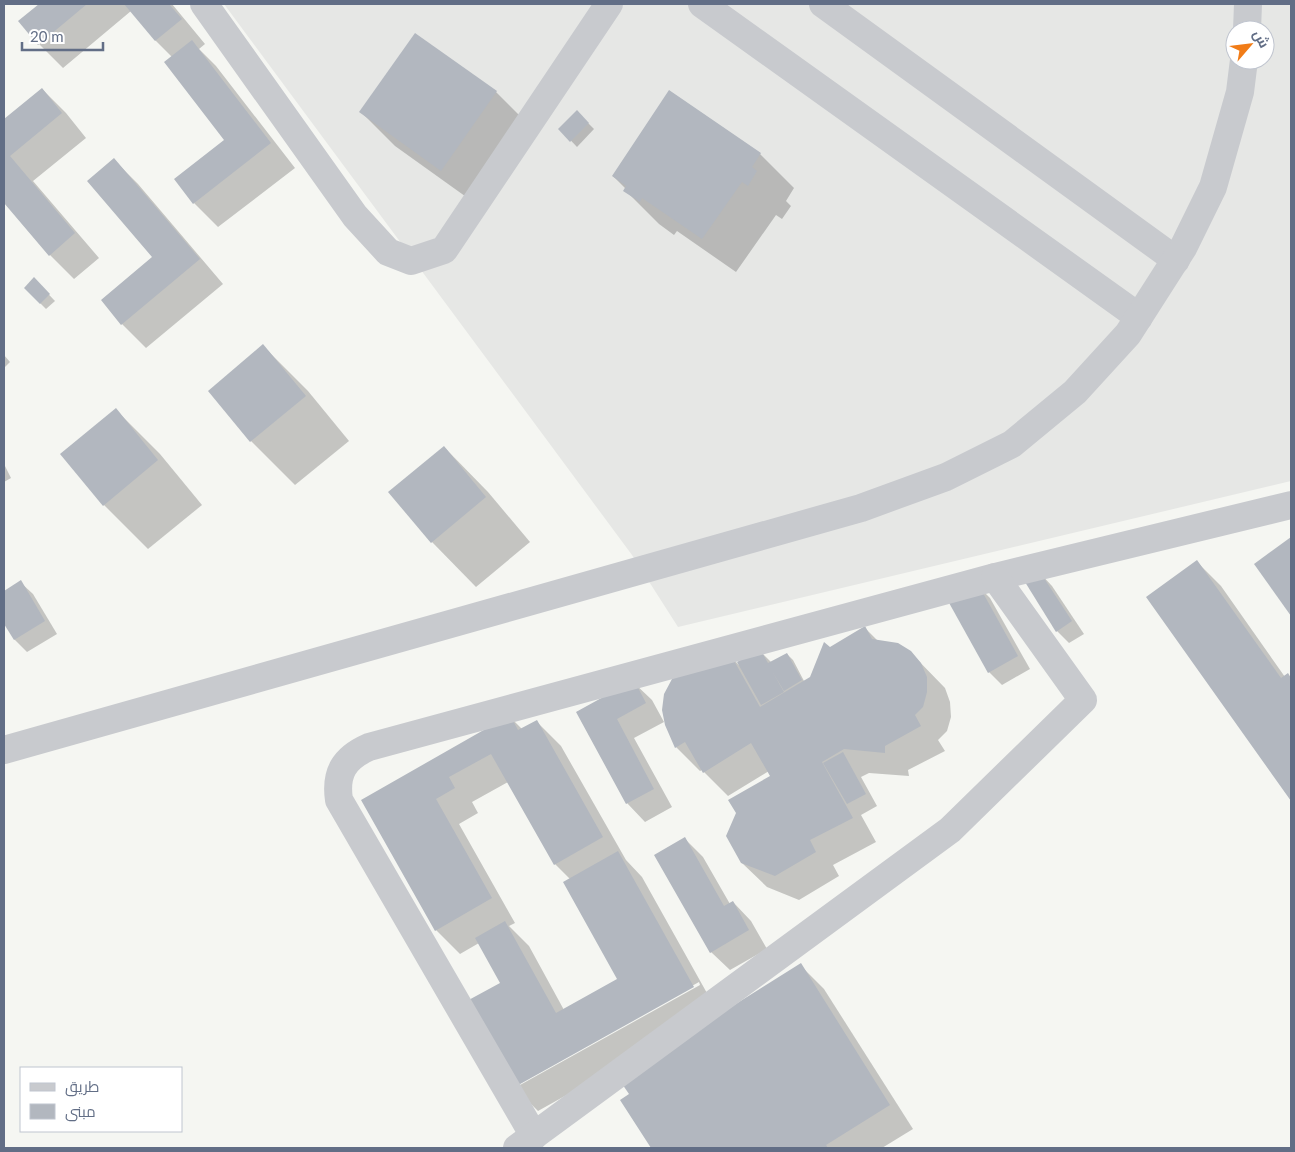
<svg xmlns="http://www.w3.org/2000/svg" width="1295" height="1152" font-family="Lato,Cairo,sans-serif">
	<rect width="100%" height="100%" fill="#f5f6f2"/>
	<!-- built -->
	<path fill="#e6e7e5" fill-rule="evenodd" d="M224,4h1067v477l-613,146 -46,-72zM1235,30h30v30h-30z"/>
	<!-- shadow -->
	<g fill="#0003" fill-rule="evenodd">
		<polygon points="41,4 172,4 205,44 199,49 216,66 295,168 218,227 194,203 226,140 172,57 156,41 131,11 63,68 39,44 20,21"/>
		<polygon points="416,35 496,92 530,126 476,204 395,146 361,112"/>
		<polygon points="42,89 66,113 86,138 33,181 99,258 74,279 50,255 4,201 4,122"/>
		<polygon points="577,112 594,129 577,147 560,129"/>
		<polygon points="760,154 794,188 786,201 791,206 782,219 776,215 736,272 677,231 674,235 659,224 625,190 626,189 613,176"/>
		<polygon points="114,160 138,184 223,284 146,348 122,324 103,300 154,258"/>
		<polygon points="34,279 55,301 46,309 25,288"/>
		<polygon points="263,346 308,391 349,441 295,485 251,441"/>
		<polygon points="4,355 10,362 4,368"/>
		<polygon points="116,410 160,454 202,505 148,549 104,505"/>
		<polygon points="444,447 488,492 530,542 476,587 432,542"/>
		<polygon points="4,464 11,478 4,482"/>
		<polygon points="1291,539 1291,614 1256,564"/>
		<polygon points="1197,562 1221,586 1285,677 1287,675 1291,679 1291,799 1148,597"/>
		<polygon points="1040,573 1052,586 1084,634 1069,643 1057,631"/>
		<polygon points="20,582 33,594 57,634 27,652 15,640 4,621 4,592"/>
		<polygon points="978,586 990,598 1030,669 1002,685 989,672 950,602"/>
		<polygon points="865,628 878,641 910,652 945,688 950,702 951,717 947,731 938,740 945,751 908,770 909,776 869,773 861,777 877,806 861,815 876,842 833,865 839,876 799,900 767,887 742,863 738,813 772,776 769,771 728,796 702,770 700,771 676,747 732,658 741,667 760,651 772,663 787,654 793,660 804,681 811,678 830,649"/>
		<polygon points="633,682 652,700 664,722 634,738 672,807 645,822 627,803 577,712"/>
		<path d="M510,717l12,12 15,-7 24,24 65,114 16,17 75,134 -179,100 -24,-24 -12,-104 -23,-40 -19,11 -24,-24 -73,-130zM508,782l47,82 15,15 49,101 -55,30 -35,-64 -20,-20 6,-3 -56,-99 19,-11 -6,-11zM699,982l1,3 -180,100v-3z"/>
		<polygon points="685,839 703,857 730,904 733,902 751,921 767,949 730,970 711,952"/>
		<polygon points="800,965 824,989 913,1129 882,1148 652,1148 622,1100"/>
	</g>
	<!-- building -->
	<g fill="#b2b7bf">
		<polygon points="39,4 87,4 38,45 18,21"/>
		<polygon points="124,4 169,4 182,19 155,41"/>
		<polygon points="415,33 497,91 441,171 359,112"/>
		<polygon points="192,40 271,143 193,204 174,179 224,140 164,62"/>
		<polygon points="42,88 62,113 10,156 75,233 49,256 4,203 4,119"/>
		<polygon points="669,90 761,153 752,167 757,171 748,186 742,182 702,239 642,198 640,202 623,191 626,186 612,176"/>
		<polygon points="577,110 589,123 570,142 558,129"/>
		<polygon points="114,158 200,259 121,325 101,300 152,257 87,181"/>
		<polygon points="34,277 50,294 40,304 24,288"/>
		<polygon points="263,344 306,396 250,442 208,391"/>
		<polygon points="116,408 158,460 103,506 60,454"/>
		<polygon points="444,446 486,497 431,543 388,492"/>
		<polygon points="1291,537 1291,616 1254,564"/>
		<polygon points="1197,560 1281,678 1288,673 1291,678 1291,801 1146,597"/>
		<polygon points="1040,572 1072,621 1056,632 1025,582"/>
		<polygon points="21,580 45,621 14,640 4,624 4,591"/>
		<polygon points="978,584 1018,656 988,673 948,601"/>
		<polygon points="865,626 872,639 898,643 911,651 921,663 927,677 927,692 923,707 915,715 921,726 885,746 885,753 844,749 822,762 853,818 810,840 816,852 775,876 741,863 726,836 736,813 728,800 770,776 751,743 703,773 685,742 675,748 665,725 662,710 664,694 672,679 691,666 732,657 760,707 810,677 824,642 830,647"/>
		<polygon points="760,649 768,663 787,653 802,680 784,691 772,671 784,692 761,705 737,662"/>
		<polygon points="634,680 646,703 617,719 654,789 626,804 576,712"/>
		<polygon points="510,715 518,730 537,720 603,837 554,865 491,754 449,777 455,788 436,799 492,898 435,931 361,800"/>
		<polygon points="843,752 866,794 847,804 823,763"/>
		<polygon points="685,837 724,906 733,901 749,930 710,953 654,855"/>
		<polygon points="618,851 694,987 513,1088 465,1002 500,983 475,938 505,921 556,1013 617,979 563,882"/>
		<polygon points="801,963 890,1105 826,1145 828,1148 651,1148 620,1100 629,1094 618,1078"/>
	</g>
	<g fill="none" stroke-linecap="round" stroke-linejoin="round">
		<!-- minor -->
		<g stroke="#c8cace" stroke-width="28">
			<polyline points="204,4 355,216 388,252 411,261 444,250 609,4"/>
			<polyline points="702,4 1139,317"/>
			<polyline points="823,4 1176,260"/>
			<polyline points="1247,30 1248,4"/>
			<polyline points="4,750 861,508 946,477 1012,444 1075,392 1128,334 1183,248 1213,187 1240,92 1244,60"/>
			<path d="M534,1136l-195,-336c-4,-27 5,-42 30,-53l626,-170 296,-72"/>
			<polyline points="517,1148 950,830 1083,700 995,577"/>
		</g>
	</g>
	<!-- border -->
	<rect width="1295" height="1152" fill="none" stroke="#626e86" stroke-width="10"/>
	<!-- legend -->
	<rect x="20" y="1067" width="162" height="65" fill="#ffffff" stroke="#c0c5cf"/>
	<rect x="30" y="1083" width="25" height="8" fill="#c8cace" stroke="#c0c5cf"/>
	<text x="65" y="1092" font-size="15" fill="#626e86">طريق</text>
	<rect x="30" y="1104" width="25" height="15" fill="#b2b7bf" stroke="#c0c5cf"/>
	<text x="65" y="1117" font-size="15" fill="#626e86">مبنى</text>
	<!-- north arrow -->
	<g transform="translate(1250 45) rotate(62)"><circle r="24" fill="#ffffff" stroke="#c0c5cf"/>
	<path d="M0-4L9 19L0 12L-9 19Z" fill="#f17c17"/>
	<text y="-8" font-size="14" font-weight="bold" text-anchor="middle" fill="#626e86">ش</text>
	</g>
	<!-- scale -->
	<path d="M22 42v8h81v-8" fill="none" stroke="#626e86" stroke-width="2.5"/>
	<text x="30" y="42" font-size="15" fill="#626e86" stroke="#ffffff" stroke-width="4" paint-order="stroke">20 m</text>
</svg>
